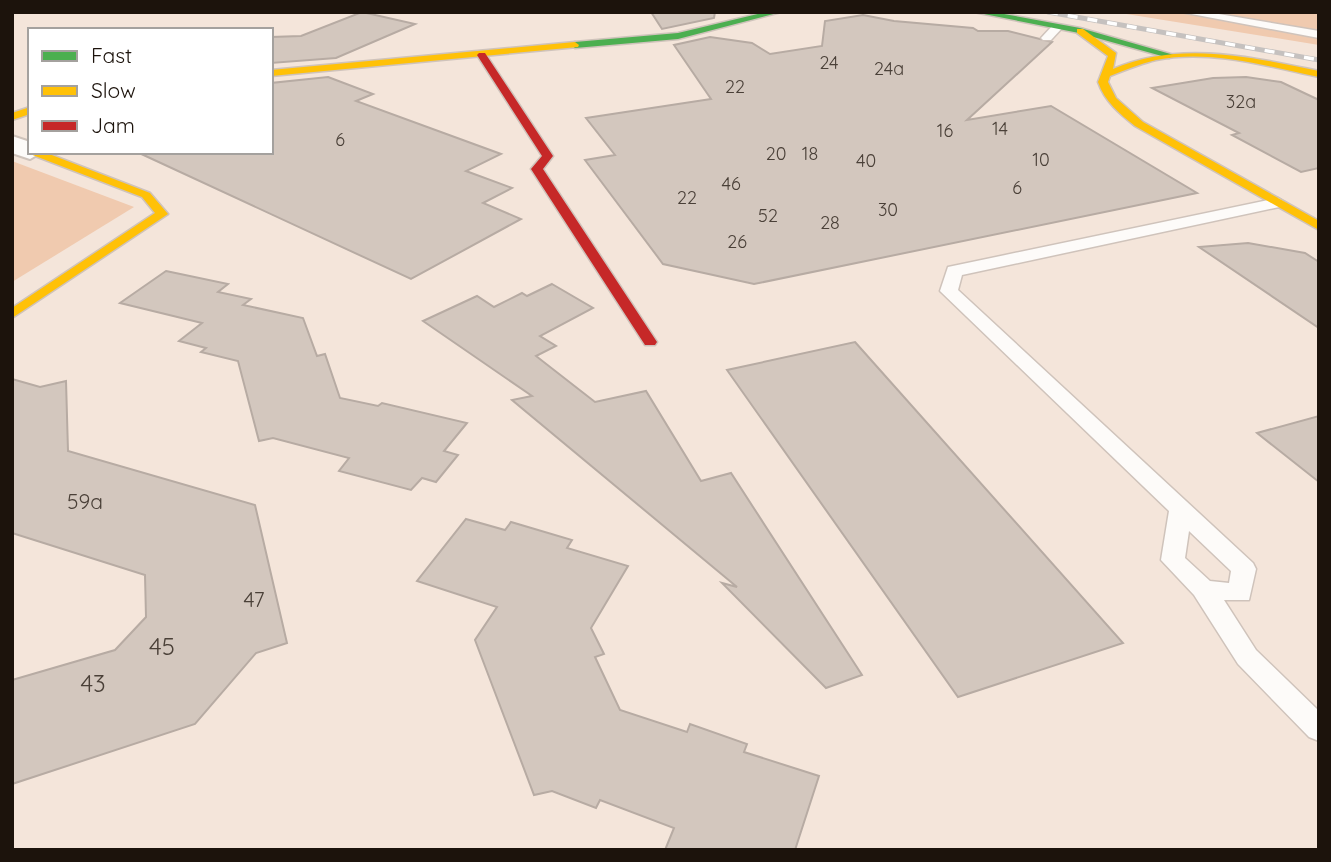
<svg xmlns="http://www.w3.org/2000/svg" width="1331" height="862" font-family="Quicksand,sans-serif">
	<rect width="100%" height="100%" fill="#f4e5da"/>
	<!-- green -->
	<g fill="#f0caaf">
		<polygon points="1114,12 1319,12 1319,45"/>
		<polygon points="12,161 134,207 12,282"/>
	</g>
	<!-- building -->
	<g fill="#d3c7be" stroke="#b7aba3" stroke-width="2">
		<polygon points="362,12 415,24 336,58 271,63 271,37 301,36"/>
		<polygon points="651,12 715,12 714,18 662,29"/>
		<polygon points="863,15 894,21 973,28 978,31 1008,31 1052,42 967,120 1051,106 1197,193 754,284 663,264 585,160 615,155 586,118 711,99 674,45 710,37 752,43 770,54 822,46 825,21"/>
		<polygon points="328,77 373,94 356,101 501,154 466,171 512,188 483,203 521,219 411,279 137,152 271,152 271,83"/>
		<polygon points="1246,77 1281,82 1319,100 1319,168 1301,172 1232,135 1239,133 1152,88 1213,78"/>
		<polygon points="1248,243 1305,253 1319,262 1319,328 1199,247"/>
		<polygon points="166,271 228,284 218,292 251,299 243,305 303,318 317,356 325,354 340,398 378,406 382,403 467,423 444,451 458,455 436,482 422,478 411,490 339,471 349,458 273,438 259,441 238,361 201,352 206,348 179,341 202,323 120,303"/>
		<polygon points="552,284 593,308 540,336 556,346 536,356 595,402 646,391 701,481 731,473 862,675 826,688 722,583 737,587 512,400 532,396 423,321 477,296 494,307 522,293 527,296"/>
		<polygon points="855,342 1123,643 958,697 727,370"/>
		<polygon points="12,379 40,387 66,381 68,451 255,505 287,643 256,653 195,724 12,784 12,680 115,650 146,617 145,575 12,533"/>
		<polygon points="1319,416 1319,482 1257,433"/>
		<polygon points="466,519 505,530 511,522 572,540 567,548 628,566 591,628 604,654 595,657 620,710 687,732 690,724 747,744 744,752 819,776 795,850 665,850 674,828 600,800 596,808 552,791 534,795 475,640 497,607 417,581"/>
	</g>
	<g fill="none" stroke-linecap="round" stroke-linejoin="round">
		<defs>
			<g id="lane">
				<polygon points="1181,12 1207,12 1319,31 1319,38"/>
				<polygon points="1054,24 1064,26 1051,40 1043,40 1041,38"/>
				<path d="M1278,198l8,5 -2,3 -322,69 -4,15 295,273 3,6 -7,31h-25l32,50 63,61v30l-10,-4 -71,-73 -44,-69 -33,-35 8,-49 -229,-220 8,-24zM1189,531l42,40 -2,12 -19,-2 -25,-23z"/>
			</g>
			<polygon id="street" points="12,136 30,142 30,152 42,152 30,159 12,153"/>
			<g id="fast">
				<polygon points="766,12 781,12 678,39 575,48 571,45 575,42 678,33"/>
				<polygon points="974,12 993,12 1080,28 1174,55 1169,58 1079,33"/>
			</g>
			<g id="slow">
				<path d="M1077,29h6l33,24 -3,16c67,-29 137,-12 206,2v6c-52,-11 -110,-28 -163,-17 -16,4 -31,10 -46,16l-2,6 8,16 27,24 176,99v9l-184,-104c-15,-12 -30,-24 -37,-44l10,-26 -31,-23z"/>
				<polygon points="575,42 579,45 578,47 271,76 271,70"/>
				<polygon points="30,107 30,114 12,120 12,113"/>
				<polygon points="30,150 44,152 150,193 168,214 12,318 12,308 155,213 142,197 30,154"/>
			</g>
			<polygon id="jam" points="479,53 485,53 553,156 543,169 657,342 655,345 645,345 531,169 542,156 477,55"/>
		</defs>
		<!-- lane casing -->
		<use href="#lane" stroke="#cfc3bb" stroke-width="3"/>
		<!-- street casing -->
		<use href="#street" stroke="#cfc3bb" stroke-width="4"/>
		<!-- fast casing -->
		<use href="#fast" stroke="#cfc3bb" stroke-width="3"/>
		<!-- slow casing -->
		<use href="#slow" stroke="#cfc3bb" stroke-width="3"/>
		<!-- jam casing -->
		<use href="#jam" stroke="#cfc3bb" stroke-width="3"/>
		<!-- lane -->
		<use href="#lane" fill="#fdfbf9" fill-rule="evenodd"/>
		<!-- street -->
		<use href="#street" fill="#fdfbf9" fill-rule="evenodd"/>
		<!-- fast -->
		<use href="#fast" fill="#4caf50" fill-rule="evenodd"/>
		<!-- slow -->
		<use href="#slow" fill="#ffc107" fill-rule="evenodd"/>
		<!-- jam -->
		<use href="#jam" fill="#c62828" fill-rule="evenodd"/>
		<defs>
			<polyline id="rail" points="1048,12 1319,60"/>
		</defs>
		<!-- rail casing -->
		<use href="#rail" stroke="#c5c1bf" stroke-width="5"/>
		<!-- rail -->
		<use href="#rail" stroke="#fff" stroke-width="3.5" stroke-dasharray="10" stroke-linecap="butt"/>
	</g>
	<g text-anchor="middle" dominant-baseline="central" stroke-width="5" stroke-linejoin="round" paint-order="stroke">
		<!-- far-number labels -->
		<g font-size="18" fill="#4a4038">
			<text x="829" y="62">24</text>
			<text x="889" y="68">24a</text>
			<text x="735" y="86">22</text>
			<text x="1241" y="101">32a</text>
			<text x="1000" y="128">14</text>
			<text x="945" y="130">16</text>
			<text x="340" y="139">6</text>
			<text x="776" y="153">20</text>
			<text x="810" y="153">18</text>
			<text x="1041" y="159">10</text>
			<text x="866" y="160">40</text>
			<text x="731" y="183">46</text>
			<text x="1017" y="187">6</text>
			<text x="687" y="197">22</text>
			<text x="888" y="209">30</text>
			<text x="768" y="215">52</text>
			<text x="830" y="222">28</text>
			<text x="737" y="241">26</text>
		</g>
		<!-- number labels -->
		<g font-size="21" fill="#4a4038">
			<text x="85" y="501">59a</text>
			<text x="254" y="599">47</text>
		</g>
		<!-- near-number labels -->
		<g font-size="24" fill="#4a4038">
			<text x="162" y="646">45</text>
			<text x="93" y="683">43</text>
		</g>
	</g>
	<!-- border -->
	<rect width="1331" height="862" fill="none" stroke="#1c130c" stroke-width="28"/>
	<!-- legend -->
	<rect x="28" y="28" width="245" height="126" fill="#ffffff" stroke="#a4a19e" stroke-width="2"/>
	<rect x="42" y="51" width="35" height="10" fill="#4caf50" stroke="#a4a19e" stroke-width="2"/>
	<text x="91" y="63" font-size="21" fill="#1c130c">Fast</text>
	<rect x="42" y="86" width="35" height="10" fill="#ffc107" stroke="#a4a19e" stroke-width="2"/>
	<text x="91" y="98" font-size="21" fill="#1c130c">Slow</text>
	<rect x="42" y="121" width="35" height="10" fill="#c62828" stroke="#a4a19e" stroke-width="2"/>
	<text x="91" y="133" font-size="21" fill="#1c130c">Jam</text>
</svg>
